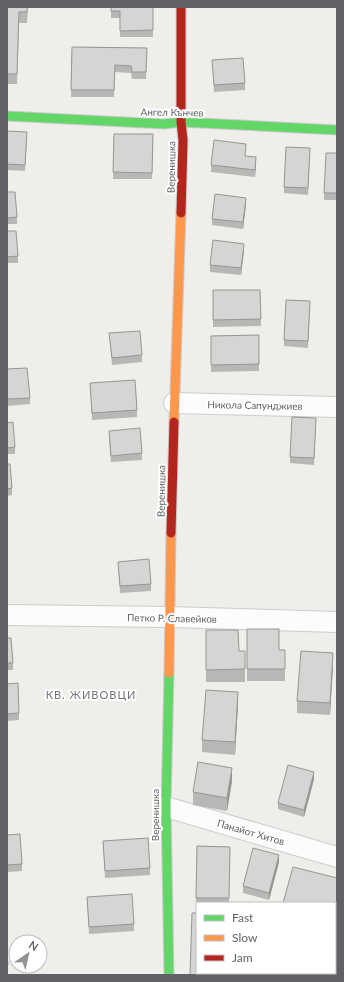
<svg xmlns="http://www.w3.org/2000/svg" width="344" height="982" font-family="Lato,sans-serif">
	<rect width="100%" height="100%" fill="#efeeea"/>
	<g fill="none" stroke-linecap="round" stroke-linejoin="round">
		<defs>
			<g id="street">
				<polyline points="174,403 337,407"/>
				<polyline points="7,615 169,617 337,622"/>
				<polyline points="166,807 337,857"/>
			</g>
			<g id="fast">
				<polyline points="7,116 164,124 181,122 337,130"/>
				<polyline points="169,673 166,807 169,975"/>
			</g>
			<g id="slow">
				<polyline points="174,422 181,213"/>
				<polyline points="169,673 171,533"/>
			</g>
			<g id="jam">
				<polyline points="181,213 183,140 181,122 181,7"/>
				<polyline points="171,533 174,422"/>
			</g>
		</defs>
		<!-- street casing -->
		<use href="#street" stroke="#cccccb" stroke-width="22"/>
		<!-- fast casing -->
		<use href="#fast" stroke="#cacacb" stroke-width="11"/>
		<!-- slow casing -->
		<use href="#slow" stroke="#cacacb" stroke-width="11"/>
		<!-- jam casing -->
		<use href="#jam" stroke="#cacacb" stroke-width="11"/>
		<!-- street -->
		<use href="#street" stroke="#fdfcfc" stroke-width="20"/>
		<!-- fast -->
		<use href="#fast" stroke="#63d668" stroke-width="9"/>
		<!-- slow -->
		<use href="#slow" stroke="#ff974d" stroke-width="9"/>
		<!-- jam -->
		<use href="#jam" stroke="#b3261e" stroke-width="9"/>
	</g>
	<!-- wall -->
	<g fill="#b8b7b5">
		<polygon points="7,7 28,7 27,23 19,23 17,84 7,84"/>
		<polygon points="111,7 153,7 153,37 120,37 120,18 111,18"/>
		<polygon points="72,47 147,48 146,79 132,79 131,73 115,72 114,97 71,97"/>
		<polygon points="212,60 245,83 245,90 214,92"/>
		<polygon points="7,131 27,139 25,171 7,170"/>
		<polygon points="114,134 153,134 152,179 113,179"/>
		<polygon points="246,150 245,156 256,164 255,177 211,172 211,165"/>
		<polygon points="337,153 337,200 324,200 324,193"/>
		<polygon points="310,155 308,195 284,193 284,187"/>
		<polygon points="7,192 17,217 17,224 7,224"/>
		<polygon points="246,204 243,229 212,225 212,219"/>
		<polygon points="7,231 18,256 18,263 7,263"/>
		<polygon points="244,250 241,275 210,272 210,265"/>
		<polygon points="213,290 260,290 261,326 213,327"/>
		<polygon points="310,308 308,348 284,346 284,340"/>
		<polygon points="109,333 142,355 142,362 112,365"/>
		<polygon points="259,335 259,371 211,372 211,336"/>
		<polygon points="7,369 30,398 30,404 7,406"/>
		<polygon points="90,383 137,410 137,417 92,420"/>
		<polygon points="7,423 15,447 15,454 7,454"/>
		<polygon points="316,425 314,465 290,463 290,457"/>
		<polygon points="109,431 142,453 142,460 111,462 109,438"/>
		<polygon points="7,464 12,488 12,495 7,496"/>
		<polygon points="118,562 151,584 151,591 120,593"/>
		<polygon points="247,629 279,650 285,650 285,681 247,681"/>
		<polygon points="206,630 239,651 245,651 245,682 206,682"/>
		<polygon points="7,638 13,663 13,670 7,670"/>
		<polygon points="333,665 330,715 297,713 297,701"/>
		<polygon points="7,684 19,713 19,720 7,721"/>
		<polygon points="238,704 235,755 202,752 202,740"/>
		<polygon points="314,779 304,817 278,809 278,803"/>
		<polygon points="232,781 227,811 193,805 193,792"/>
		<polygon points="7,835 22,864 22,871 7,872"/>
		<polygon points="103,841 150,868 150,875 105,878"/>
		<polygon points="197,846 230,847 229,903 197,903 197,904 196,904"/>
		<polygon points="279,862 269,900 243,893 243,886"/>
		<polygon points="87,897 134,924 134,931 89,934"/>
		<polygon points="7,952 8,965 8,972 7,972"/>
	</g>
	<!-- shaded-wall -->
	<g fill="#969594">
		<polygon points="256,157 256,164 255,177 255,170"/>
		<polygon points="246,198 246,204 243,229 243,222"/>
		<polygon points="244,244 244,250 241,275 241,268"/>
		<polygon points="333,653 333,665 330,715 330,703"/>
		<polygon points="238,692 238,704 235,755 235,742"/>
		<polygon points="232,768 232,781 227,811 227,798"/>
		<polygon points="314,772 314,779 304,817 304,810"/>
		<polygon points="279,855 279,862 269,900 269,893"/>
		<polygon points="337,911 337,918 335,925 335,918"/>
	</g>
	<!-- building -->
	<g fill="#d6d5d3" stroke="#969594">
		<polygon points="7,7 27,7 27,12 19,12 17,74 7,74"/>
		<polygon points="111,7 153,7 153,30 120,31 120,11 111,11"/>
		<polygon points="72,47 147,48 146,72 132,72 131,66 115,65 114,90 71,90"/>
		<polygon points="243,58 245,83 214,85 212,60"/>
		<polygon points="7,131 27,132 25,165 7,164"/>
		<polygon points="114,134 153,134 152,173 113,172"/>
		<polygon points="214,140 246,144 245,156 256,157 255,170 211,165"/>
		<polygon points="286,147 310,148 308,188 284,187"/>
		<polygon points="326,153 337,153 337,193 324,193"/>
		<polygon points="7,192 15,192 17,217 7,218"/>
		<polygon points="215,194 246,198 243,222 212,219"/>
		<polygon points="7,231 16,231 18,256 7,257"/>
		<polygon points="213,240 244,244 241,268 210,265"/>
		<polygon points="213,290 260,290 261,319 213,320"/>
		<polygon points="286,300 310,301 308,341 284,340"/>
		<polygon points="140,331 142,355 112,358 109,333"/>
		<polygon points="259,335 259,364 211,365 211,336"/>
		<polygon points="27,368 30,398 7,399 7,369"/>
		<polygon points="135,380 137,410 92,413 90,383"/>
		<polygon points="292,417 316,418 314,458 290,457"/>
		<polygon points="13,422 15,447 7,448 7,423"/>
		<polygon points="140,428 142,453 111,456 109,431"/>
		<polygon points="7,464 10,464 12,488 7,489"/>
		<polygon points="149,559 151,584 120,586 118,562"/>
		<polygon points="247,629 279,629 279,650 285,650 285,669 247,669"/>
		<polygon points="206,630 238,630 239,651 245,651 245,669 206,670"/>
		<polygon points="7,638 11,638 13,663 7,663"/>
		<polygon points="301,651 333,653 330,703 297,701"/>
		<polygon points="18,683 19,713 7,714 7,684"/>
		<polygon points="206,690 238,692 235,742 202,740"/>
		<polygon points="198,762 232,768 227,798 193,792"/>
		<polygon points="288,765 314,772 304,810 278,803"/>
		<polygon points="20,834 22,864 7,865 7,835"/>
		<polygon points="148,838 150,868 105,871 103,841"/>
		<polygon points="197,846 230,847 229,898 196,898"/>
		<polygon points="253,848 279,855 269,893 243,886"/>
		<polygon points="293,867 337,878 337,911 335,918 335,903 283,903"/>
		<polygon points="132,894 134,924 89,927 87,897"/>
		<polygon points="192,913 197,913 197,973 233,973 233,975 190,975"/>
		<polygon points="7,952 8,965 7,965"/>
	</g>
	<g text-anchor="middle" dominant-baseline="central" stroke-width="4" stroke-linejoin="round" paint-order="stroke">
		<!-- street labels -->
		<g font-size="10" fill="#606267" stroke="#fff">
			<text transform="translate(172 112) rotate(1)">Ангел Кънчев</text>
			<text transform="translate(171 167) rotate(-89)">Веренишка</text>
			<text transform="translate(255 405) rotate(1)">Никола Сапунджиев</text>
			<text transform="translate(161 491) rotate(-89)">Веренишка</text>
			<text transform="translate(172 618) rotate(1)">Петко Р. Славейков</text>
			<text transform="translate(155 815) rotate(-90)">Веренишка</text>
			<text transform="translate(251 832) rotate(16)">Панайот Хитов</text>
		</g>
		<!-- neighbourhood labels -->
		<g font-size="11" letter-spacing="1" fill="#717479" stroke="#fff">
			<text x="91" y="694">КВ. ЖИВОВЦИ</text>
		</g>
	</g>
	<!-- border -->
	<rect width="344" height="982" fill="none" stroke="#606267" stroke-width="16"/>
	<!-- legend -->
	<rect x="196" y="902" width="140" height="72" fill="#ffffff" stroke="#bfc0c2"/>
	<rect x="204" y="915" width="20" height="6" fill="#63d668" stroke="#bfc0c2"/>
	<text x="232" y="922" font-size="12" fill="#606267">Fast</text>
	<rect x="204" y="935" width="20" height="6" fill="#ff974d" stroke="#bfc0c2"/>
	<text x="232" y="942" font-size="12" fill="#606267">Slow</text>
	<rect x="204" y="955" width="20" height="6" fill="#b3261e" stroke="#bfc0c2"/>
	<text x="232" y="962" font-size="12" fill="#606267">Jam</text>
	<!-- north arrow -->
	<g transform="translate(28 954) rotate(34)"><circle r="19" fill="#ffffff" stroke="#bfc0c2"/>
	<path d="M0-3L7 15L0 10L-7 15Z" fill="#929395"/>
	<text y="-6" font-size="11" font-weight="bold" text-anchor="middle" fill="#606267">N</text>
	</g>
</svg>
